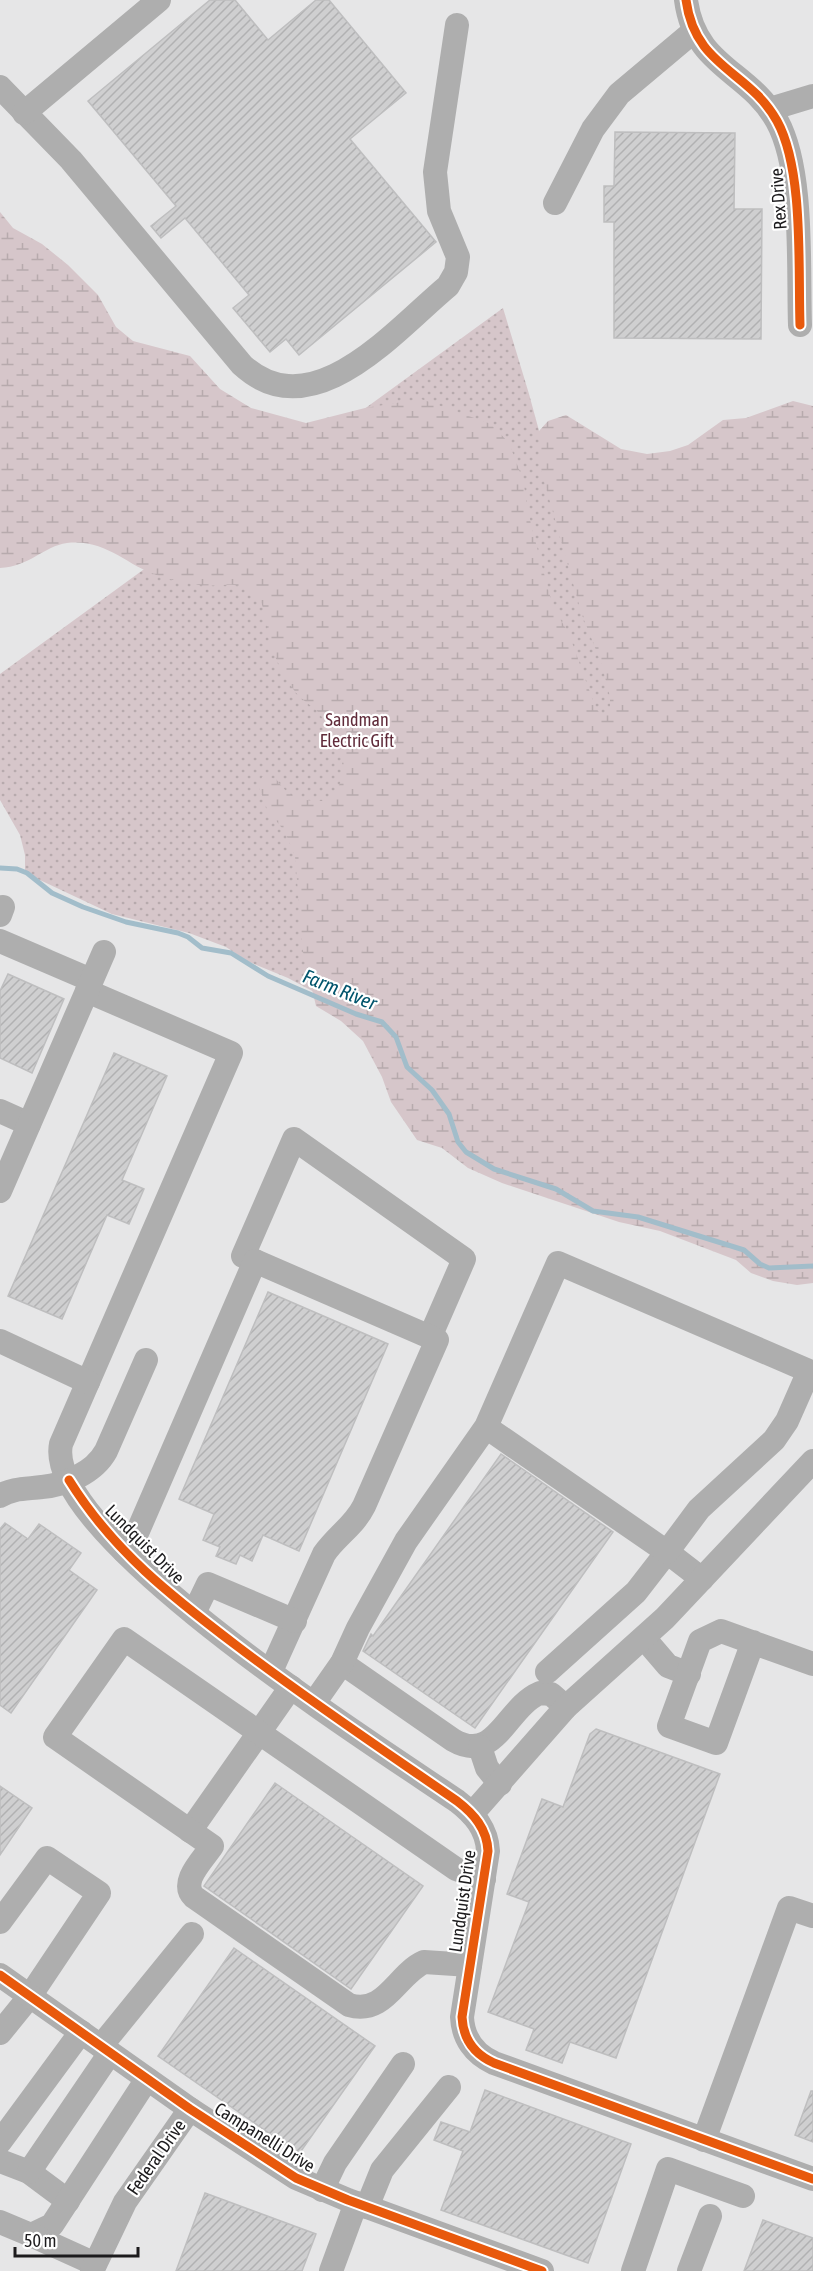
<svg xmlns="http://www.w3.org/2000/svg" width="813" height="2271" font-family="'Asap Condensed',sans-serif">
	<defs>
		<pattern id="grass-dots" width="8" height="8" patternUnits="userSpaceOnUse" patternTransform="scale(1.5)"><rect width="8" height="8" fill="#d6c6ca"/><path d="M2 2h.1M6 6h.1" fill="none" stroke="#b7aaad" stroke-width="1.8" stroke-linecap="round"/></pattern>
		<pattern id="wetland-marsh" width="20" height="14" patternUnits="userSpaceOnUse" patternTransform="scale(1.5)"><rect width="20" height="14" fill="#d6c6ca"/><path d="M1 5h8M5 5V1M11 12h8M15 12V8" fill="none" stroke="#b7aaad"/></pattern>
		<pattern id="building-hatch" width="6" height="6" patternUnits="userSpaceOnUse" patternTransform="scale(1.5)"><rect width="6" height="6" fill="#cfcfd0"/><path d="M-1 1l2-2M0 6l6-6M5 7l2-2" fill="none" stroke="#b1b1b2"/></pattern>
	</defs>
	<rect width="100%" height="100%" fill="#e6e6e7"/>
	<!-- grass -->
	<polygon fill="url(#grass-dots)" points="503,308 529,394 638,794 318,994 288,978 247,961 226,947 189,933 112,914 25,873 25,855 20,835 0,800 0,674"/>
	<!-- wetland -->
	<path fill="url(#wetland-marsh)" d="M0,212l13,16 29,16 26,21 30,30 18,32 17,14 57,15 30,33 31,19 55,15 59,-15 56,-9 70,25 18,19 14,37 8,45 22,82 16,27 27,75 6,5 8,-2v-15l-8,-32 -20,-50 -43,-152v-32l9,-10 18,-6 55,34 26,5 23,-3 18,-6 35,-25 23,-2 47,-17 20,5v877l-16,2 -24,-4 -22,-8 -15,-13 -76,-29 -41,-9 -117,-39 -34,-15 -26,-20 -25,-8 -26,-38 -9,-25 -19,-36 -22,-20 -25,-15 -13,-54 -8,-96 -10,-24 -18,-23 -8,-22 3,-10 14,2c16,21 21,21 46,22 4,-3 11,-7 14,-11 17,-22 -3,-61 -19,-79 -5,-5 -12,-9 -17,-14 -12,-12 -21,-32 -28,-47 -8,-20 -2,-55 -28,-63 -15,-5 -30,0 -45,-2 -13,-2 -27,-5 -40,-9 -34,-11 -52,-37 -92,-33 -23,3 -38,24 -67,25z"/>
	<g fill="none" stroke-linecap="round" stroke-linejoin="round">
		<!-- stream -->
		<polyline stroke="#a2bdca" stroke-width="5" points="0,868 17,869 27,873 52,893 83,907 126,922 178,933 188,937 202,948 231,953 268,976 356,1014 382,1022 396,1037 407,1067 432,1090 449,1114 458,1142 466,1152 494,1169 556,1189 593,1211 638,1217 744,1250 760,1264 769,1268 813,1266"/>
	</g>
	<!-- building -->
	<g fill="url(#building-hatch)" stroke="#bebebf" stroke-width="1.5">
		<polygon points="210,0 235,0 268,40 316,0 329,0 406,93 350,139 436,242 299,355 286,339 270,352 233,308 249,295 185,218 161,238 151,226 176,206 88,101"/>
		<polygon points="615,132 735,133 734,209 762,209 761,339 614,338 614,222 604,222 604,186 614,186"/>
		<polygon points="8,974 64,999 32,1073 0,1058 0,991"/>
		<polygon points="114,1053 167,1076 122,1180 144,1189 129,1224 107,1215 62,1319 8,1296"/>
		<polygon points="268,1292 388,1344 299,1551 263,1535 252,1561 240,1555 236,1564 216,1556 220,1547 203,1540 214,1514 179,1499"/>
		<polygon points="501,1454 613,1532 475,1728 363,1651 371,1634 373,1636"/>
		<polygon points="5,1523 28,1539 39,1524 81,1553 69,1570 97,1590 11,1713 0,1705 0,1529"/>
		<polygon points="596,1729 720,1774 616,2058 570,2042 562,2063 526,2050 534,2029 488,2012 529,1902 507,1894 542,1799 563,1807 590,1734"/>
		<polygon points="275,1783 423,1886 351,1989 204,1886"/>
		<polygon points="0,1786 32,1808 0,1855"/>
		<polygon points="234,1948 375,2046 299,2154 158,2056"/>
		<polygon points="485,2090 631,2144 588,2263 441,2210 463,2151 434,2140 441,2122 470,2132"/>
		<polygon points="811,2091 813,2091 813,2142 795,2135"/>
		<polygon points="205,2193 316,2234 302,2271 176,2271"/>
		<polygon points="763,2220 813,2238 813,2271 744,2271"/>
	</g>
	<g fill="none" stroke-linecap="round" stroke-linejoin="round">
		<!-- minor -->
		<g stroke="#aeaeae" stroke-width="24">
			<path d="M686,0c9,68 63,70 91,121 27,49 21,147 23,204"/>
			<path d="M0,87l71,73 171,205c71,65 154,-36 206,-79l8,-14 2,-15 -19,-46 -4,-39 22,-147"/>
			<polyline points="770,109 813,96"/>
			<polyline points="24,113 159,0"/>
			<polyline points="555,203 593,129 619,94 694,31"/>
			<polyline points="0,915 3,907"/>
			<polyline points="0,941 91,980"/>
			<path d="M87,991l144,62 -170,391c-19,91 323,307 396,357 17,13 30,28 31,50l-26,166c1,21 12,37 32,46l319,116"/>
			<polyline points="0,1111 29,1124"/>
			<polyline points="0,1191 104,952"/>
			<polyline points="255,1261 243,1256 294,1139 464,1259 430,1337"/>
			<polyline points="0,1341 88,1382"/>
			<path d="M0,1496c12,-8 27,-7 42,-9 23,-2 52,-14 64,-36l40,-91"/>
			<path d="M124,1551l13,-18 118,-272 182,79 -73,166c-10,20 -28,30 -40,48l-53,117"/>
			<polyline points="194,1613 208,1584 295,1621"/>
			<polyline points="644,1638 668,1666 689,1674"/>
			<polyline points="753,1642 716,1743 669,1726 700,1641 721,1631 813,1664"/>
			<path d="M342,1663l111,77c43,25 53,-33 87,-47l11,1 15,13"/>
			<polyline points="547,1672 636,1592 667,1552 702,1579"/>
			<polyline points="314,1703 342,1663 358,1628 406,1541 486,1427 558,1263 809,1371 787,1421 774,1440 699,1509 667,1552 486,1427"/>
			<polyline points="480,1747 487,1768 500,1784"/>
			<polyline points="472,1814 566,1707 665,1618 813,1461"/>
			<polyline points="190,1831 291,1687"/>
			<polyline points="0,1922 47,1858 99,1893 30,1996 0,2033"/>
			<path d="M470,1965l-46,-3c-27,12 -39,54 -75,43l-155,-108c-15,-15 9,-37 18,-51l-157,-109 69,-98 332,230 28,10"/>
			<polyline points="0,1975 190,2109 296,2178 348,2200 542,2271"/>
			<polyline points="101,2046 192,1934"/>
			<polyline points="704,2140 789,1908 813,1916"/>
			<polyline points="0,2142 81,2032"/>
			<polyline points="0,2161 29,2172 68,2201"/>
			<polyline points="29,2172 110,2053"/>
			<polyline points="322,2190 335,2163 403,2064"/>
			<polyline points="367,2207 382,2170 449,2087"/>
			<polyline points="0,2222 31,2235 52,2225 147,2079"/>
			<polyline points="31,2235 95,2264"/>
			<polyline points="92,2271 125,2202 190,2109"/>
			<polyline points="331,2271 356,2203"/>
			<polyline points="633,2271 668,2169 743,2196"/>
			<polyline points="689,2271 710,2216"/>
		</g>
		<defs>
			<g id="cycleway">
				<path d="M686,0c9,68 63,70 91,121 27,49 21,147 23,204"/>
				<path d="M69,1480c44,71 102,116 168,166 71,54 146,104 220,155 17,13 30,28 31,50l-26,166c1,21 12,37 32,46l319,116"/>
				<polyline points="0,1975 190,2109 296,2178 348,2200 542,2271"/>
			</g>
		</defs>
		<!-- cycleway casing -->
		<use href="#cycleway" stroke="#fff" stroke-width="13"/>
		<!-- cycleway -->
		<use href="#cycleway" stroke="#e8590c" stroke-width="9"/>
	</g>
	<g text-anchor="middle" dominant-baseline="central" stroke-width="4.5" stroke-linejoin="round" paint-order="stroke">
		<!-- street labels -->
		<g font-size="18" fill="#1c1b1d" stroke="#fff">
			<text transform="translate(778 199) rotate(-94)">Rex Drive</text>
			<text transform="translate(145 1544) rotate(45)">Lundquist Drive</text>
			<text transform="translate(462 1901) rotate(-82)">Lundquist Drive</text>
			<text transform="translate(265 2137) rotate(32)">Campanelli Drive</text>
			<text transform="translate(156 2157) rotate(-55)">Federal Drive</text>
		</g>
		<!-- park labels -->
		<g font-size="18" fill="#602b3a" stroke="#fff">
			<text x="357" y="719">Sandman<tspan x="357" dy="21">Electric Gift</tspan></text>
		</g>
		<!-- water labels -->
		<g font-size="20" font-style="italic" fill="#01546c" stroke="#fff">
			<text transform="translate(340 989) rotate(22)">Farm River</text>
		</g>
	</g>
	<!-- scale -->
	<path d="M15 2247v9h123v-9" fill="none" stroke="#1c1b1d" stroke-width="3"/>
	<text x="24" y="2247" font-size="18" fill="#1c1b1d" stroke="#ffffff" stroke-width="4.5" paint-order="stroke">50 m</text>
</svg>
